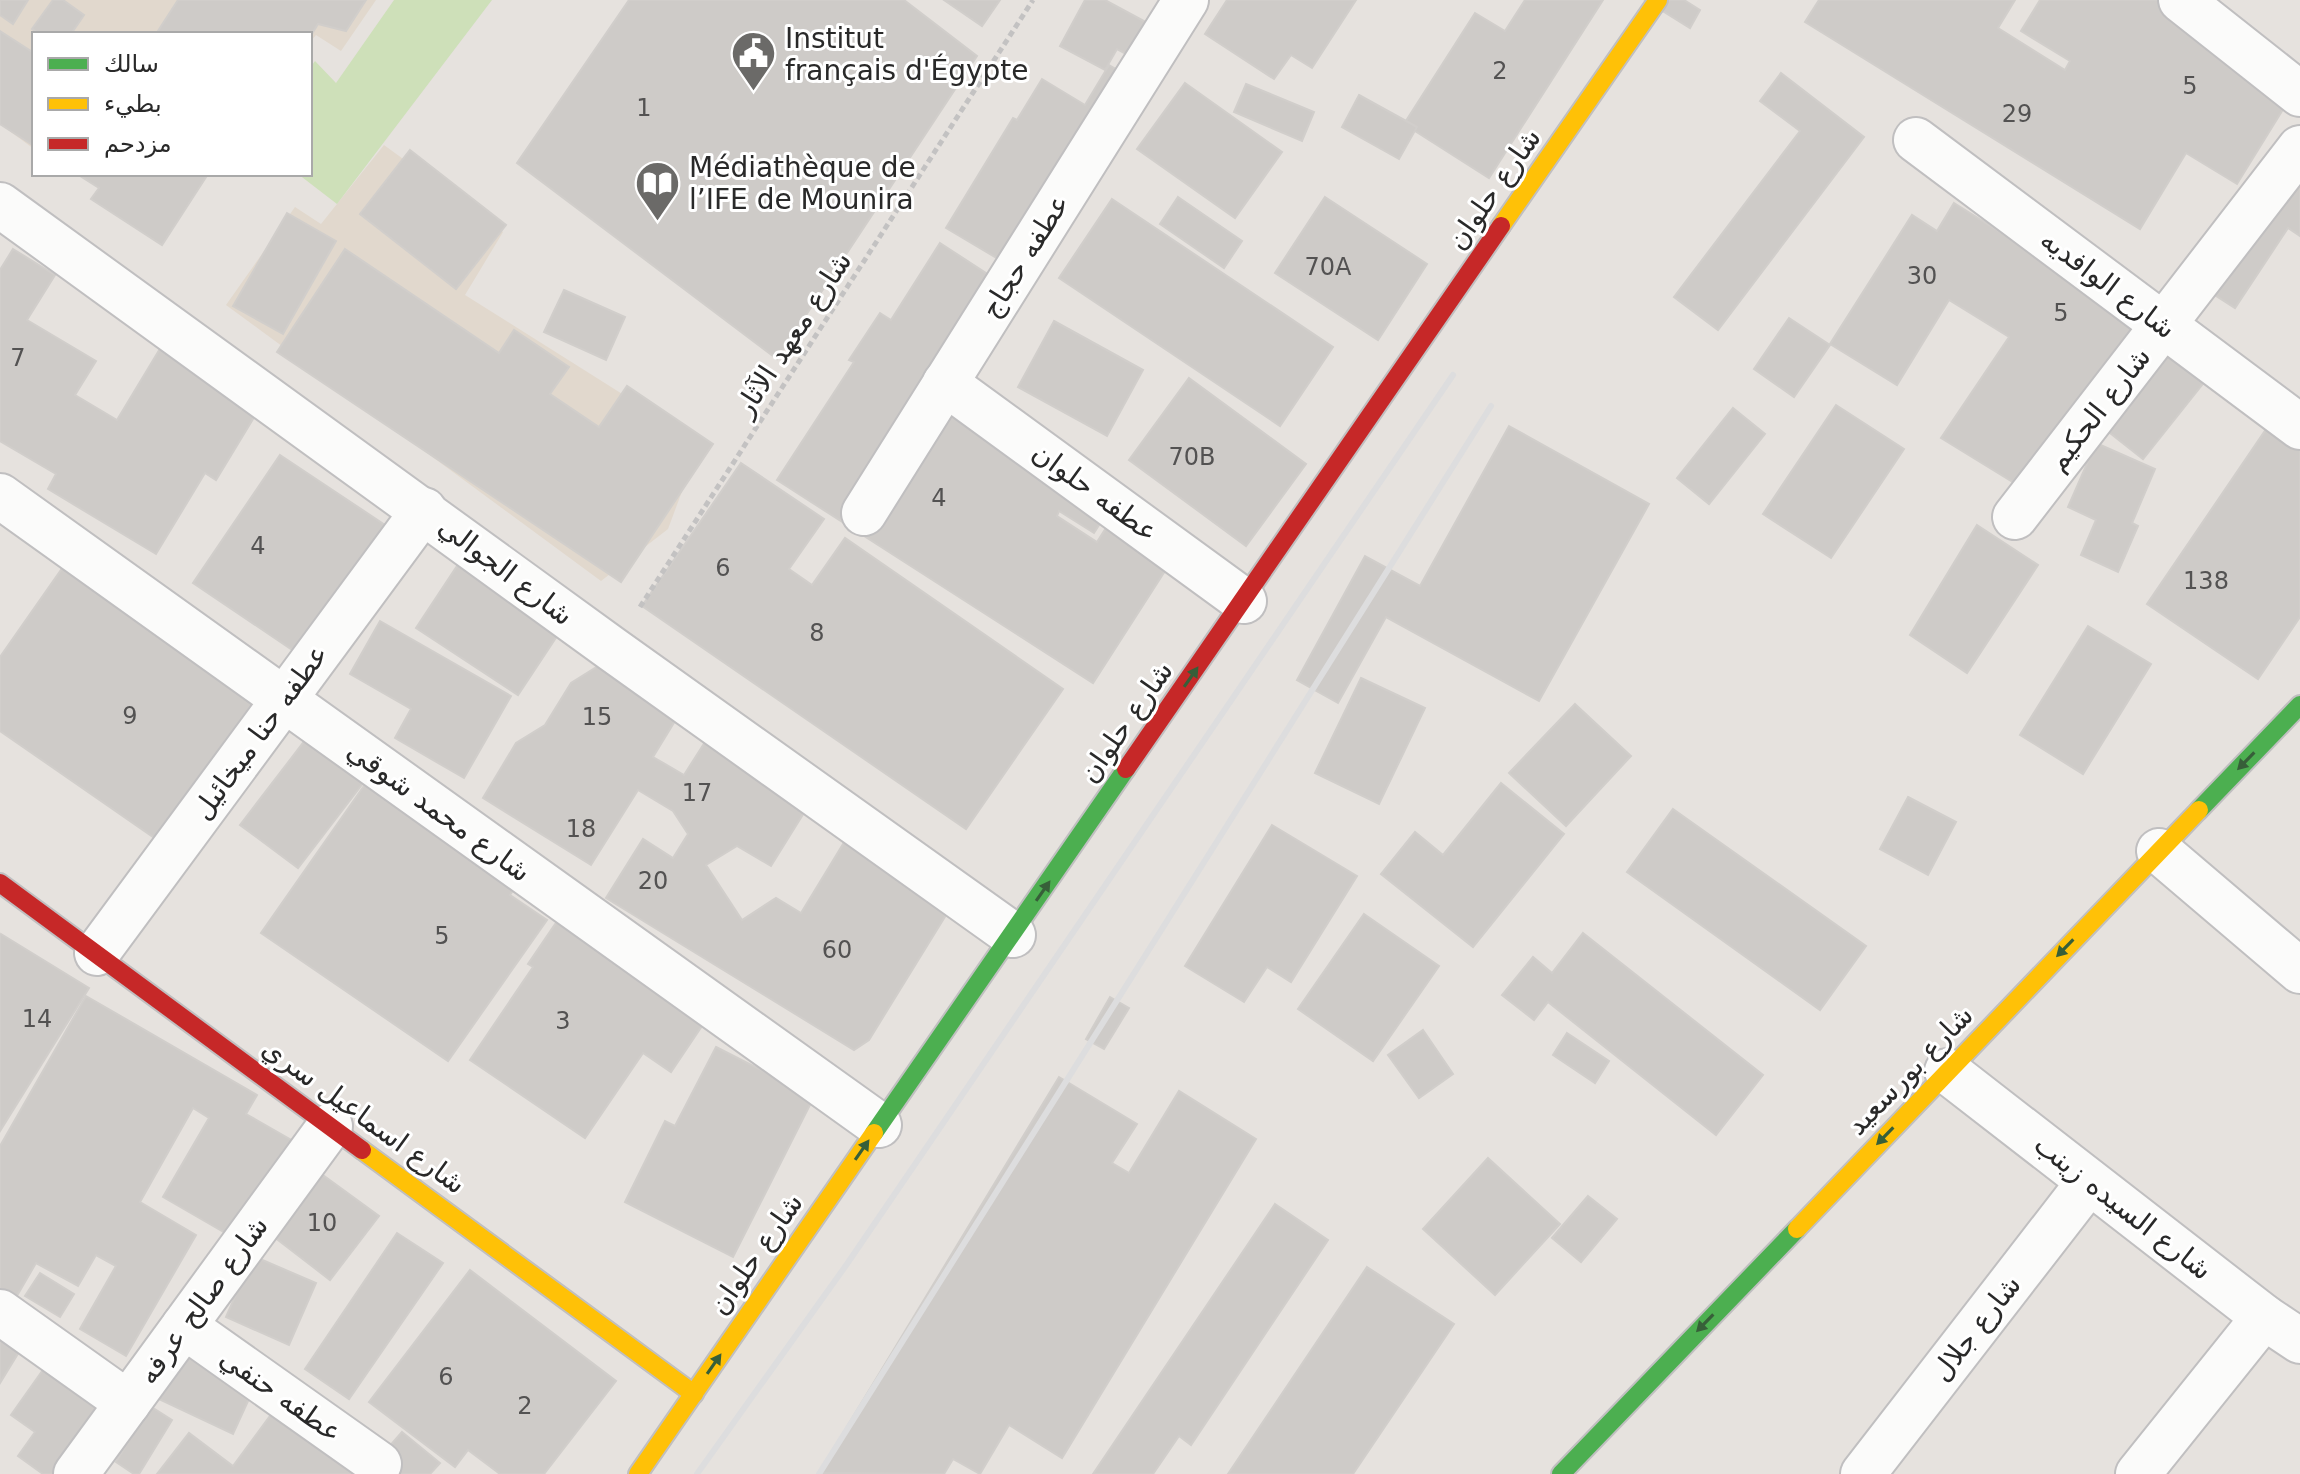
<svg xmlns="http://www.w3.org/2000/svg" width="2300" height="1474" font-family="'DejaVu Sans','Noto Naskh Arabic',sans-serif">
	<rect width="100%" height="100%" fill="#e6e2de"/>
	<!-- education -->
	<g fill="#e1d8cd">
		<polygon points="0,0 376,0 341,51 316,35 310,42 310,34 34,34 34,149 0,124"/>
		<polygon points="384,145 503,232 465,295 700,443 668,529 601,581 226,305 295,207 321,224"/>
	</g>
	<!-- green -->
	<polygon fill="#cee0b9" points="394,0 492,0 337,204 298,174 310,174 310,68 315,61 336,83"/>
	<!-- building -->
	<g fill="#cecbc8" stroke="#d1cecb" stroke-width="2">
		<polygon points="0,0 28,0 13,24 0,15"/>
		<polygon points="53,0 63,0 84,15 71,34 40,34 32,29"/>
		<polygon points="178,0 366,0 346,31 318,24 310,37 156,34"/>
		<polygon points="629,0 904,0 977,56 777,359 517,163"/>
		<polygon points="944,0 1000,0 982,26"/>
		<polygon points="1085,0 1105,0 1179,40 1161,73 1117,49 1105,70 1060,46"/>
		<polygon points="1227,0 1356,0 1312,68 1291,55 1274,79 1205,34"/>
		<polygon points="1525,0 1603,0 1489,178 1404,124 1475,13 1505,31"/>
		<polygon points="1645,0 1684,0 1700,10 1690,28"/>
		<polygon points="1819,0 2015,0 1998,28 2065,70 2070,61 2021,31 2040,0 2175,0 2300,82 2237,184 2186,153 2140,229 1805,22"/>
		<polygon points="0,31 34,53 34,146 0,124"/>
		<polygon points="1109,65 1142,84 1027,276 946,228 1013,118 1017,120 1042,79 1085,105"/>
		<polygon points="1781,73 1864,137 1718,330 1674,297 1800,131 1760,101"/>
		<polygon points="1185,83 1282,152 1235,218 1137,149"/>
		<polygon points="1246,84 1314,112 1302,141 1234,112"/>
		<polygon points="1359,95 1417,127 1399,159 1342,127"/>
		<polygon points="410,150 506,225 456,289 360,214"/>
		<polygon points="2300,169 2300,236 2288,228 2235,308 2190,279"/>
		<polygon points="77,174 208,174 162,245 91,199 99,188"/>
		<polygon points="1178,197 1242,241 1224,268 1160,224"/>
		<polygon points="1325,197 1427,264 1378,340 1275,273"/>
		<polygon points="1112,199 1333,347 1280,426 1059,278"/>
		<polygon points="1954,203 2150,326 2042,500 1941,438 2009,337 1949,300 1897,385 1830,344 1912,215 1937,231"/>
		<polygon points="287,213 336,241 283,334 233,306"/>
		<polygon points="940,243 1021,296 957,394 1117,497 1094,533 1059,511 1057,516 1097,542 1120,506 1181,546 1093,683 777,480 854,362 849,360 880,313 891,320"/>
		<polygon points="13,249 55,275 27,320 96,361 75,395 117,420 164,342 264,401 216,480 205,473 156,554 48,489 56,474 0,441 0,270"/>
		<polygon points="345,249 499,353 514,330 569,367 550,394 599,427 627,386 713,444 621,582 277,352"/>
		<polygon points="564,290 625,317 606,360 544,332"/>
		<polygon points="1789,318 1830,345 1794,397 1754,369"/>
		<polygon points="1054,321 1143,370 1107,436 1018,387"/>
		<polygon points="2169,350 2206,380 2143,459 2105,429"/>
		<polygon points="1189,378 1306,464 1246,546 1129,460"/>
		<polygon points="1836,405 1904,449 1831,558 1763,514"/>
		<polygon points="1733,408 1765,434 1709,504 1677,478"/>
		<polygon points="2273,419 2300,438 2300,617 2258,679 2147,604"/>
		<polygon points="1509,426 1649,504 1539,701 1386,617 1338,703 1297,680 1365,556 1420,586"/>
		<polygon points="2096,443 2155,469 2132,523 2138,526 2118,572 2081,555 2096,520 2068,507"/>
		<polygon points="280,455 406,539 319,668 193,583"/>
		<polygon points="741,463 824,519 789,569 812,585 845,538 1063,689 966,829 642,606"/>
		<polygon points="1977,525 2038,565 1967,673 1910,635"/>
		<polygon points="75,550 278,691 169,848 0,731 0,657"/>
		<polygon points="465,554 567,621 518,695 416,628"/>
		<polygon points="380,621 511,696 464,778 395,738 411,709 350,674"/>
		<polygon points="2088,626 2151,664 2083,774 2020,735"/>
		<polygon points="611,658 686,703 653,757 684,775 712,731 815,795 771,866 737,846 706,865 742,920 776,898 801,913 848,836 954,902 869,1040 854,1050 606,898 643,839 673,858 688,834 673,811 638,790 591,865 483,798 516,743 545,725 571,683"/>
		<polygon points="1361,678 1425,708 1379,804 1315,773"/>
		<polygon points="1575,704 1631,756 1566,826 1509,773"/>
		<polygon points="319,722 377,765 298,868 240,825"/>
		<polygon points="380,763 529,867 510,895 547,920 448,1061 261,933"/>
		<polygon points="1501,783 1564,834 1473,947 1381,874 1415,832 1443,855"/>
		<polygon points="1908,797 1956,822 1928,875 1880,849"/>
		<polygon points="1673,809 1866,946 1820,1010 1627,872"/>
		<polygon points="1272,825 1357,876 1291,982 1267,967 1244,1002 1185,966"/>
		<polygon points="1364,914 1439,966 1373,1061 1298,1009"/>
		<polygon points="560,917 708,1017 671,1072 643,1053 585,1138 470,1060 533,967 528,964"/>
		<polygon points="1583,933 1763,1075 1716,1135 1548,1002 1534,1020 1502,995 1533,957 1552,973"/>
		<polygon points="1,934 89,988 0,1131 0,936"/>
		<polygon points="86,996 257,1095 246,1114 302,1146 246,1245 163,1197 209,1118 193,1108 140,1202 196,1235 126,1356 80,1329 116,1266 96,1255 78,1286 36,1263 0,1325 0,1146"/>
		<polygon points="1110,997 1129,1008 1104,1049 1086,1039"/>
		<polygon points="1423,1030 1453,1074 1419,1098 1388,1055"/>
		<polygon points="1567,1033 1609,1061 1595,1083 1553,1055"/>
		<polygon points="716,1047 814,1097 733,1257 625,1202 665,1121 675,1126"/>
		<polygon points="1059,1077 1137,1124 1112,1163 1129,1173 1179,1091 1256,1139 1062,1458 1009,1425 980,1474 953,1459 944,1474 819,1473"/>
		<polygon points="1488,1158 1560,1224 1495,1295 1423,1229"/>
		<polygon points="316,1170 379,1216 330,1280 269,1233"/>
		<polygon points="1588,1196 1617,1219 1581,1262 1552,1238"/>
		<polygon points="1275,1204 1328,1240 1191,1445 1179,1436 1153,1474 1093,1474"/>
		<polygon points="397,1233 443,1263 349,1399 305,1369"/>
		<polygon points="253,1256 316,1283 289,1345 226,1317"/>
		<polygon points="1367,1267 1454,1324 1353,1474 1228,1474"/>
		<polygon points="470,1270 616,1381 544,1474 500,1474 468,1450 455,1467 369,1402"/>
		<polygon points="40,1273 74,1294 60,1317 25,1296"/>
		<polygon points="0,1309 33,1329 0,1383"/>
		<polygon points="170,1336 259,1377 233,1434 144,1392"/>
		<polygon points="60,1346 117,1387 55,1474 43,1474 18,1456 35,1432 11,1415"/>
		<polygon points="281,1401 377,1474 157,1474 189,1433 233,1466"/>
		<polygon points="150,1406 172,1420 139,1474 134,1474 116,1462"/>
		<polygon points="402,1432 440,1463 430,1474 387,1474 375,1463"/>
	</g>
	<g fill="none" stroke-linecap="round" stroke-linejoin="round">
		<defs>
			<g id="street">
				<polyline points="2181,0 2300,94"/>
				<polyline points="1916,140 2300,427"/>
				<polyline points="0,205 612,649 1013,935"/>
				<polyline points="945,383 1244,601"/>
				<polyline points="0,496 879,1125"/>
				<polyline points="864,513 1186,0"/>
				<polyline points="2015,517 2300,148"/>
				<polyline points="2159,851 2300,971"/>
				<polyline points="97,953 424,510"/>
				<polyline points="1947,1071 2264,1317 2300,1341"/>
				<polyline points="0,1312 128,1403"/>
				<polyline points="184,1326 379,1464"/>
				<polyline points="76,1474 330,1126"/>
				<polyline points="1863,1474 2089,1182"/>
				<polyline points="2138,1474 2264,1317"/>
			</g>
			<g id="fast">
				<polyline points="2199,810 2300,705"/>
				<polyline points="874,1133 1126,769"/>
				<polyline points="1561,1474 1797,1229"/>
			</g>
			<g id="slow">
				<polyline points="1501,226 1658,0"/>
				<polyline points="362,1150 694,1394"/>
				<polyline points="1797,1229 2199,810"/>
				<polyline points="638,1474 874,1133"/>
			</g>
			<g id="jam">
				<polyline points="1126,769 1501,226"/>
				<polyline points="0,883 362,1150"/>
			</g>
		</defs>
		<!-- street casing -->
		<use href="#street" stroke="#c0bfc0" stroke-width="48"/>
		<!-- fast casing -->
		<use href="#fast" stroke="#c0bfc0" stroke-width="22"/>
		<!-- slow casing -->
		<use href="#slow" stroke="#c0bfc0" stroke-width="22"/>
		<!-- jam casing -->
		<use href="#jam" stroke="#c0bfc0" stroke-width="22"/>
		<!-- path -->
		<polyline stroke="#c3c2c2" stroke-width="5" stroke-dasharray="6 4" stroke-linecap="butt" points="640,607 1033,0"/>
		<!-- street -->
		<use href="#street" stroke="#fbfbfa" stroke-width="44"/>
		<!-- fast -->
		<use href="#fast" stroke="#4caf50" stroke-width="18"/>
		<!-- slow -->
		<use href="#slow" stroke="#ffc107" stroke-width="18"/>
		<!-- jam -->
		<use href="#jam" stroke="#c62828" stroke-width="18"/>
		<!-- rail -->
		<g stroke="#ddddde" stroke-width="6">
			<polyline points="697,1474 847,1264 1453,375"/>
			<polyline points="819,1474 1491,406"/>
		</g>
	</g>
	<!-- one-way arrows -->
	<defs><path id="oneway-solid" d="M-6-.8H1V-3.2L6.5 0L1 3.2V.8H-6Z" transform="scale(2)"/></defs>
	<g fill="#375f39">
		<use href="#oneway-solid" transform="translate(1191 677) rotate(-55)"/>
		<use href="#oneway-solid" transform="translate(2246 761) rotate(134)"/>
		<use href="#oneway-solid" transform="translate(1043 891) rotate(-55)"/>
		<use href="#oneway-solid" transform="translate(2065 948) rotate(134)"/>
		<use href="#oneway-solid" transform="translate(1885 1136) rotate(134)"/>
		<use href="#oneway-solid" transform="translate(862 1150) rotate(-55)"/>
		<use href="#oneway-solid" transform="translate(1705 1323) rotate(134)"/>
		<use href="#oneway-solid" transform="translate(714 1364) rotate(-55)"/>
	</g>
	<!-- icons -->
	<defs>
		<symbol id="civic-pin" viewBox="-11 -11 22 30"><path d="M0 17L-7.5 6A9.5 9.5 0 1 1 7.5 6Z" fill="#6b6a68" stroke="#fff"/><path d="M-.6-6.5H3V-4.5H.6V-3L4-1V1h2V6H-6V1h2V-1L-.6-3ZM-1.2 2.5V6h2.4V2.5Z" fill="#fff"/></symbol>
		<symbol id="library-pin" viewBox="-11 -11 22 30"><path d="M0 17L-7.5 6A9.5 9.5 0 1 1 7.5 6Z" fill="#6b6a68" stroke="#fff"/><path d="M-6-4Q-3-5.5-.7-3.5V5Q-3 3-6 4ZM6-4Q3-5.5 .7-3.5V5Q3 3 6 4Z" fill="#fff"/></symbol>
	</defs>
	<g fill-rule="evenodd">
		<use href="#civic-pin" x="728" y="28" width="51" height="69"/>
		<use href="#library-pin" x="632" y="158" width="51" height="69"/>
	</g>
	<g text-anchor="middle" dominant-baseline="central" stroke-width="6" stroke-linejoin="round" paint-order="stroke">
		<!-- number labels -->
		<g font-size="24" fill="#535252">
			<text x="1500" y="71">2</text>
			<text x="2190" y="86">5</text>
			<text x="644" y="108">1</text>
			<text x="2017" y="114">29</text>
			<text x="1328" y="267">70A</text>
			<text x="1922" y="276">30</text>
			<text x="2061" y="313">5</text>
			<text x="18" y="358">7</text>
			<text x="1192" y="457">70B</text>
			<text x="939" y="498">4</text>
			<text x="258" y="546">4</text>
			<text x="723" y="568">6</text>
			<text x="2206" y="581">138</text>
			<text x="817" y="633">8</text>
			<text x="130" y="716">9</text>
			<text x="597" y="717">15</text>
			<text x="697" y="793">17</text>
			<text x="581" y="829">18</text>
			<text x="653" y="881">20</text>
			<text x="442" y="936">5</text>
			<text x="837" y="950">60</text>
			<text x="37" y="1019">14</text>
			<text x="563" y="1021">3</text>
			<text x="322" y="1223">10</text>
			<text x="446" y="1377">6</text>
			<text x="525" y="1406">2</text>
		</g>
		<!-- poi labels -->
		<g font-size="28" fill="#292929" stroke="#fff" text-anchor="start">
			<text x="785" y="38">Institut<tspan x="785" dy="32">français d'Égypte</tspan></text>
			<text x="689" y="167">Médiathèque de<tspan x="689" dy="32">l’IFE de Mounira</tspan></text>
		</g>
		<!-- street labels -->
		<g font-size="28" fill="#292929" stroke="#fff">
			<text transform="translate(1494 189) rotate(-55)">شارع حلوان</text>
			<text transform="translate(1025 256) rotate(-58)">عطفه حجاج</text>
			<text transform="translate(2108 284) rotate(37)">شارع الوافديه</text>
			<text transform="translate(793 334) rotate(-57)">شارع معهد الآثار</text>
			<text transform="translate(2099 409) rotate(-52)">شارع الحكيم</text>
			<text transform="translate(1095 492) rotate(36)">عطفه حلوان</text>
			<text transform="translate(506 571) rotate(37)">شارع الجوالي</text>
			<text transform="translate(1126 722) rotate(-55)">شارع حلوان</text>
			<text transform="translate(260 732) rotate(-54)">عطفه حنا ميخائيل</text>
			<text transform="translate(439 811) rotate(36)">شارع محمد شوقي</text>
			<text transform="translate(1910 1070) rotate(-46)">شارع بورسعيد</text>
			<text transform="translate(364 1116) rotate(36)">شارع اسماعيل سري</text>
			<text transform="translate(2123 1207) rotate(38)">شارع السيده زينب</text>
			<text transform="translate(756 1254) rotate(-55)">شارع حلوان</text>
			<text transform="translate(203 1300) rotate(-54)">شارع صالح عرفه</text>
			<text transform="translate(1976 1328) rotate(-52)">شارع جلال</text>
			<text transform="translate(281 1395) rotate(35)">عطفه حنفي</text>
		</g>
	</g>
	<!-- legend -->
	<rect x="32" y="32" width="280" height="144" fill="#ffffff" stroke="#a9a9a9" stroke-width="2"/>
	<rect x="48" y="58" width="40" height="12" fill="#4caf50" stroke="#a9a9a9" stroke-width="2"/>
	<text x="104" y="72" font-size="24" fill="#292929">سالك</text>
	<rect x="48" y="98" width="40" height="12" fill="#ffc107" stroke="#a9a9a9" stroke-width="2"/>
	<text x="104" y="112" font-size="24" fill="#292929">بطيء</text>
	<rect x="48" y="138" width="40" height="12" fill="#c62828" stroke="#a9a9a9" stroke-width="2"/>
	<text x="104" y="152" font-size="24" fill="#292929">مزدحم</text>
</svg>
